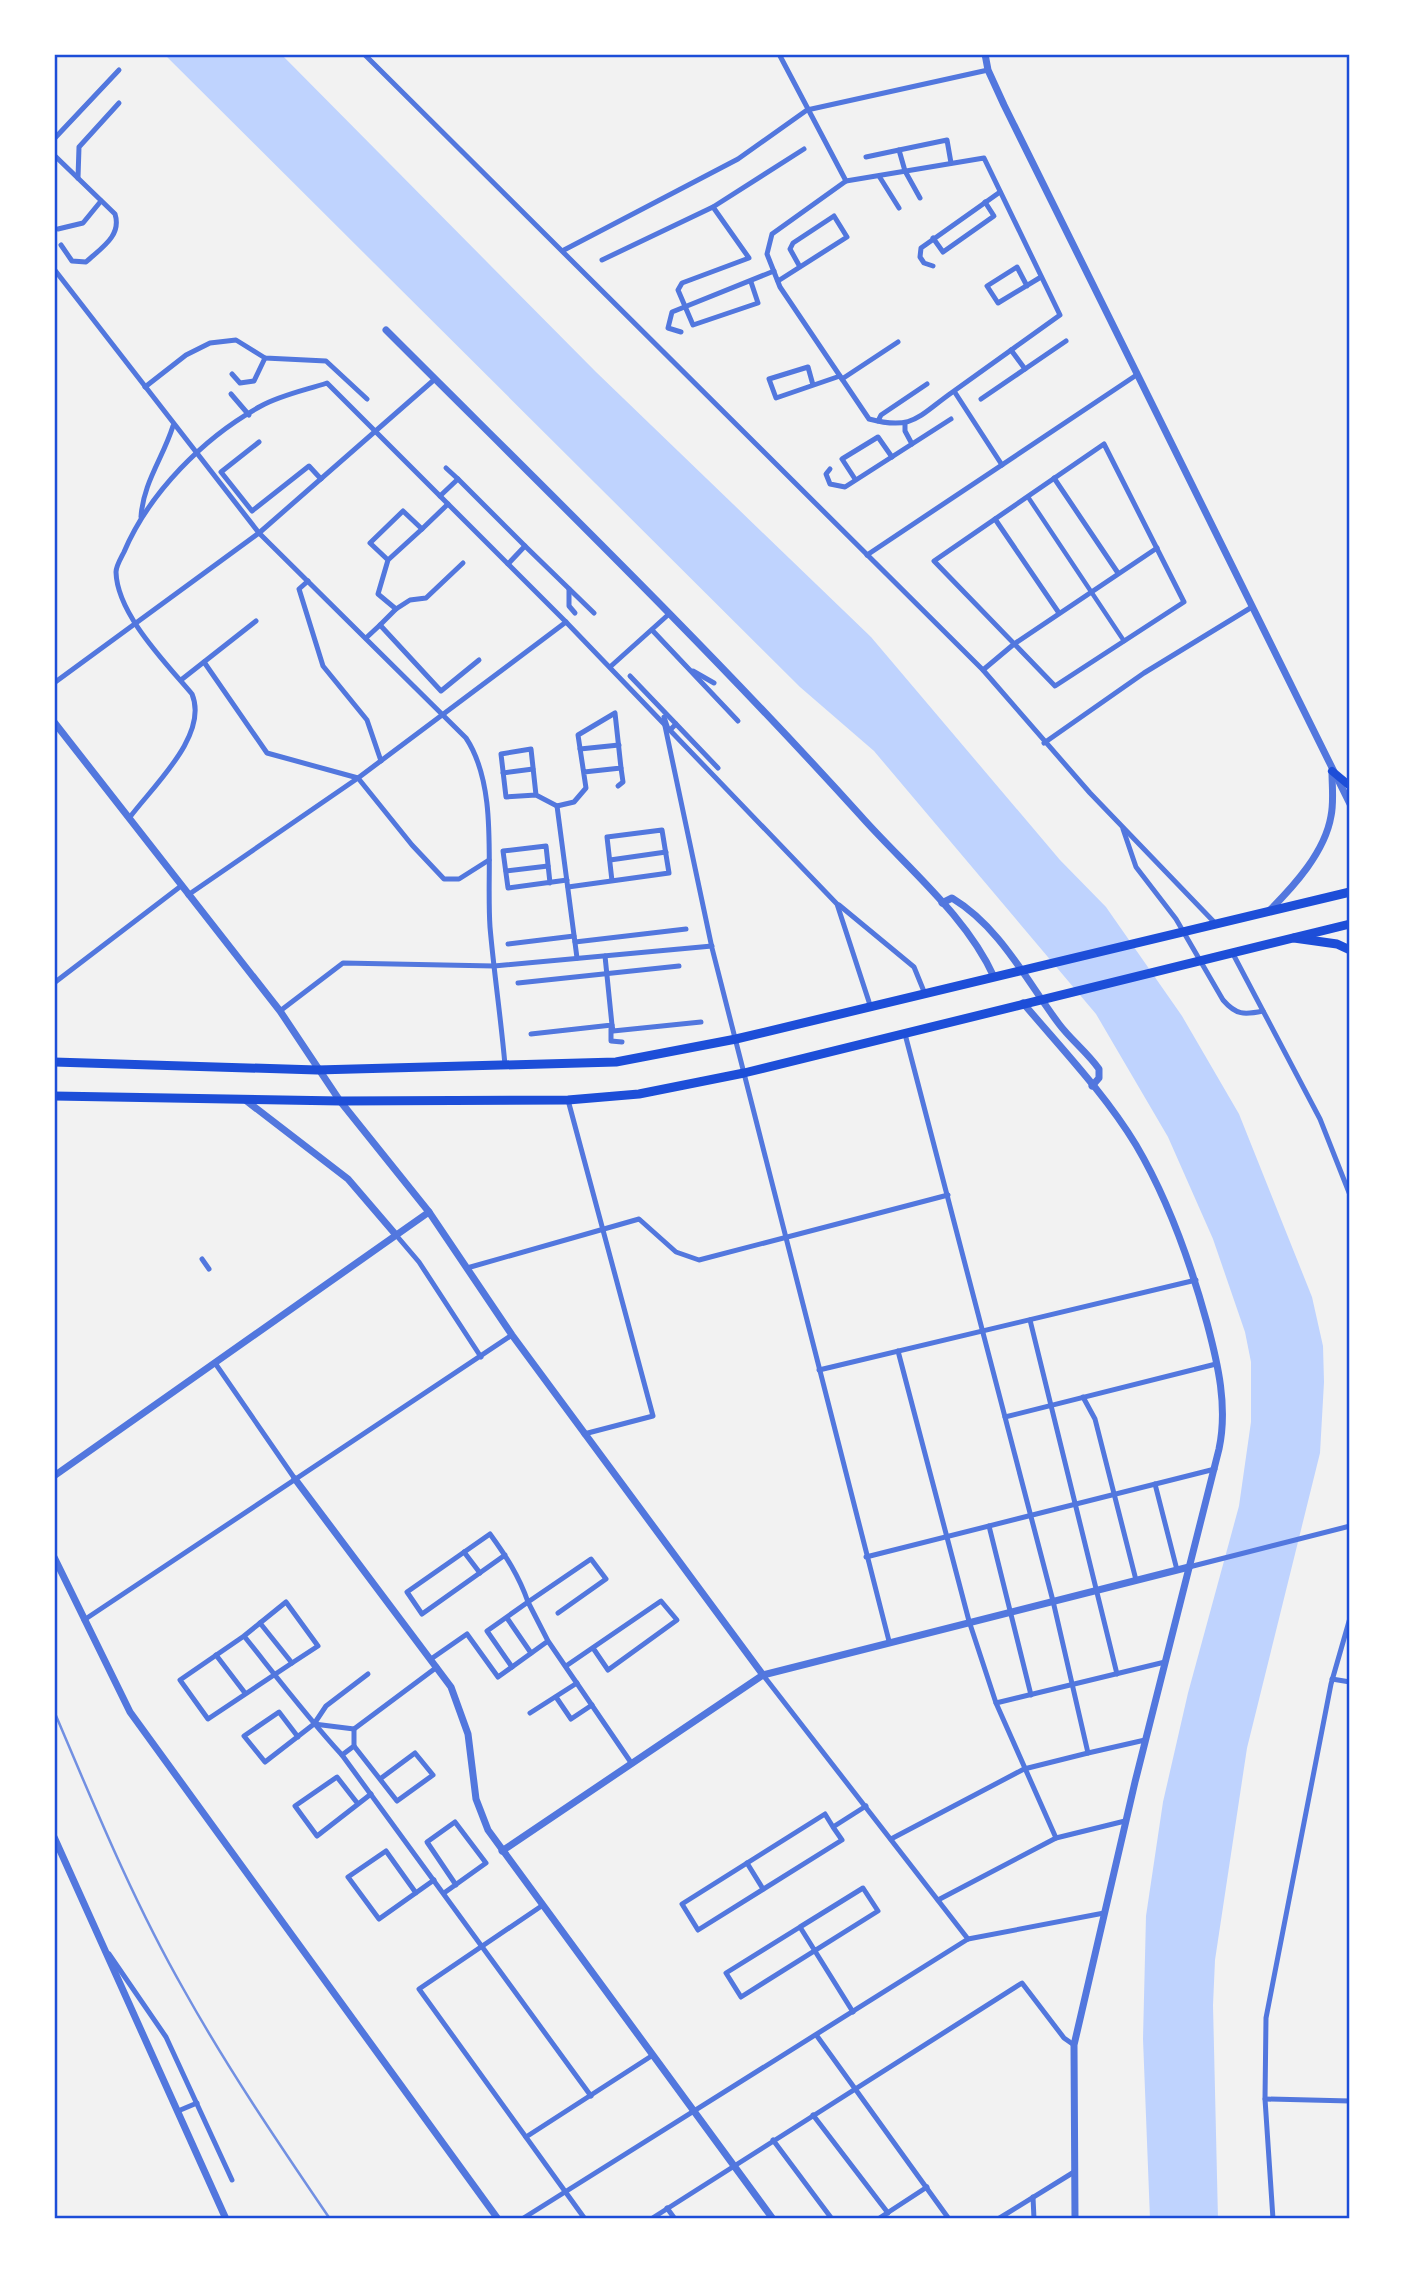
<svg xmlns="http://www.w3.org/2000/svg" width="1404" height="2273" font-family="'Work Sans',sans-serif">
	<rect width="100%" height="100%" fill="#f2f2f2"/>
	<!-- water -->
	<polygon fill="#bfd3fe" points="164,54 281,54 596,372 871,637 1060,860 1106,907 1182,1016 1239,1114 1312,1297 1323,1346 1324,1382 1320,1453 1247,1748 1215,1960 1213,2005 1218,2219 1150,2219 1143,2039 1146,1916 1163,1802 1188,1693 1239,1506 1251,1422 1251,1362 1245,1332 1213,1239 1168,1137 1096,1014 874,751 800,687"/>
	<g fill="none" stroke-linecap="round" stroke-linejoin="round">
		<!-- pedestrian -->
		<polyline stroke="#5277de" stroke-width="4.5" points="1028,497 1124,641"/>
		<!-- minor -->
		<g stroke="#5277de" stroke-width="5">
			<polyline points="364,54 983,670 1090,793 1216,924"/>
			<polyline points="779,54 846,181"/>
			<polyline points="54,139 119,70"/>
			<path d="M54,155l61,59c7,22 -14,34 -29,48l-14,-1 -11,-16"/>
			<polyline points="866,157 899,150"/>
			<polyline points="879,176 899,208"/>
			<polyline points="78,178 79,147 119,103"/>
			<polyline points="920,198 905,171 899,150 947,140 951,163"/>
			<polyline points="58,229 83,223 101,201"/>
			<polyline points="933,238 943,252 994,216 985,202"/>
			<polyline points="564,250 738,159 807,110 988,70"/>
			<polyline points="602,260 713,207"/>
			<polyline points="933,266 924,263 920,257 921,248 1000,192"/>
			<path d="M54,269l205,264 207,205c33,50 20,131 24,189 4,46 11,92 15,138"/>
			<polyline points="778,281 847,237 834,216 793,243 790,249 800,267"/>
			<polyline points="751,282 758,303 693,325 678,290 682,283 749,258 713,207 804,149"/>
			<polyline points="1027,286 1017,267 987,286 998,303 1041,277"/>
			<polyline points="681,332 668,328 672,312 774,271"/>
			<polyline points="1011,350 1025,369 1066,341"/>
			<polyline points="232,374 240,383 254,381 265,358"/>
			<polyline points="842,379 898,342"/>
			<polyline points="813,385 808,367 769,379 776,398 840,376"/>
			<polyline points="145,387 186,355 210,343 236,340 265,358 326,361 367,399"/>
			<path d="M954,391c-36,25 -40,40 -85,28l-89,-132 -13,-33 5,-20 74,-53 138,-23 76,157 -106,76 48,74"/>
			<polyline points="231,394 249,415"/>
			<polyline points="981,399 1025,369"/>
			<polyline points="878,421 881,415 927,384"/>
			<polyline points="259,442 221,472 252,511 309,466 321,479"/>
			<polyline points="912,444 951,419"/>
			<polygon points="1104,444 1184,602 1055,686 934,561"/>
			<polyline points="446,468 458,479"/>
			<polyline points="830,469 826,474 830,484 845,487 912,444 905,431 905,424"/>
			<polyline points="1054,478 1118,573"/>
			<polyline points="855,479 842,459 878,437 892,457"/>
			<polyline points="440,496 458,479 525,546"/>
			<path d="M141,517c2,-34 22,-59 32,-91"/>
			<polyline points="995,519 1059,613"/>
			<polyline points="422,529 448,504"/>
			<polyline points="867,555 1135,376"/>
			<polyline points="508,564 525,546 594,613"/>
			<polyline points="308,581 299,589 323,666 367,720 381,761"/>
			<polyline points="569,589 569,606 575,613"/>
			<polyline points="396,609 410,600 426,598 463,563"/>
			<polyline points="380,625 396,609 378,594 388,560 370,543 403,511 422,529 388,560"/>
			<polyline points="652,630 738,721"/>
			<polyline points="366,638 380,625 441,691 479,660"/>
			<polyline points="204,662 267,753 358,778 412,845 444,879 459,879 489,860"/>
			<polyline points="610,667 669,614"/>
			<polyline points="983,670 1014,644 1157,548"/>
			<polyline points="693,671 714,683"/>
			<polyline points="630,676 676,724 670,730"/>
			<polyline points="181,680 256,621"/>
			<polyline points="54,683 259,533 435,379"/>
			<polyline points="664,717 667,726"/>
			<polyline points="676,724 718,768"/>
			<polyline points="665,726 712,948 889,1641"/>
			<polyline points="1044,743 1144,673 1252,607"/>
			<polyline points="580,749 619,745"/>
			<polyline points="503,773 533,769"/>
			<polyline points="618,786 623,782 621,768"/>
			<polyline points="536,795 531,749 501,754 506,797 536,795 557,806 574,802 586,788 578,735 615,713 621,768 584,772"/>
			<polyline points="557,806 577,958"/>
			<path d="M130,817c24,-32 79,-82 62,-123 -26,-31 -75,-80 -76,-122 0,-6 5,-14 8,-20 25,-59 80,-115 137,-146 20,-11 45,-16 66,-23l239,239 271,282 34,104"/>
			<path d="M1123,829l13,38 40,52 47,81c13,15 21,15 40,11"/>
			<polyline points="610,860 666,852"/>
			<polyline points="506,871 548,866"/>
			<polyline points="550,883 546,846 503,851 508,888 567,880"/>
			<polyline points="568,887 669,873 662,830 607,837 612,881"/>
			<polyline points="188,895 358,778 566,622"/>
			<polyline points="839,905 914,967 925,994"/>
			<polyline points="575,942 686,929"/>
			<polyline points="508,944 574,936"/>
			<polyline points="1232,952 1320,1119 1350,1195"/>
			<polyline points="54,983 181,886"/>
			<polyline points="518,983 679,966"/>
			<polyline points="280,1011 343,963 494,966 712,946"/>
			<polyline points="612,1025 613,1031 701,1022"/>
			<polyline points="611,1029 611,1041 622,1042"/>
			<polyline points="531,1034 612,1025 605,956"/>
			<polyline points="905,1034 1053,1601 1088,1753 1145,1740"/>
			<polyline points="568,1100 653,1416 584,1434"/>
			<polyline points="396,1235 419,1262 481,1357"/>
			<polyline points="202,1259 209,1269"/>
			<polyline points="467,1268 639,1219 676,1252 699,1260 948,1195"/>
			<polyline points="1030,1320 1117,1674"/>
			<polyline points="898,1351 969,1621 996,1703 1056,1838 938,1900"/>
			<polyline points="215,1363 295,1479"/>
			<polyline points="819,1370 1196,1280"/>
			<polyline points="1083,1397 1095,1419 1136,1580"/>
			<polyline points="1005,1417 1216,1364"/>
			<polyline points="1155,1484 1177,1570"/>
			<polyline points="989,1526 1031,1695"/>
			<polyline points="464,1552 480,1573"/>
			<path d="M505,1555l-83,59 -15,-22 83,-58c16,22 29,42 38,68l63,-43 15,20 -48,34"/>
			<polyline points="866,1557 1215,1469"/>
			<polyline points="1189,1567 1350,1526"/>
			<polyline points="507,1618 531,1653"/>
			<polyline points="84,1620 512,1335"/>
			<polyline points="260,1623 286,1602 318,1646 292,1663"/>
			<path d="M244,1636l16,-13 32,40 -84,56 -28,-39 64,-44c32,40 63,81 98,119l12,-9v-17"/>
			<polyline points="548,1641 512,1667 487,1631 528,1602 548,1641 632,1764"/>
			<polyline points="216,1655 245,1693"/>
			<polyline points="431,1659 467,1634 498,1677 512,1667"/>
			<polyline points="566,1666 661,1601 677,1620 608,1670 593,1648"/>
			<polyline points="763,1675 968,1939"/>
			<polyline points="1332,1679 1350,1682"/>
			<polyline points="556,1697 571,1719 592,1705"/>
			<polyline points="996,1703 1165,1662"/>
			<polyline points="530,1713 577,1683"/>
			<polyline points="314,1724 326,1706 368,1674"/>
			<polyline points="298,1737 279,1712 244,1736 265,1762 314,1724 354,1729 437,1667"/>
			<polyline points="354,1746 397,1801 433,1775 415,1753 380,1779"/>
			<polyline points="342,1755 591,2096"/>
			<polyline points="358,1804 337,1777 295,1806 317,1836 371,1794"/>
			<polyline points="833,1827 842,1840 698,1930 682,1904 825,1814 833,1827 866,1806"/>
			<polyline points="1056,1838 1125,1821"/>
			<polyline points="891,1839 1024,1769 1088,1753"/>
			<polyline points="747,1863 763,1889"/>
			<polyline points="416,1893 386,1851 348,1877 379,1919 434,1880"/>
			<polyline points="444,1893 486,1863 455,1822 427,1842 456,1885"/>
			<polyline points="543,1905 419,1989 585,2219"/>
			<polyline points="800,1927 726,1973 741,1997 878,1911 863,1888 800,1927 853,2012"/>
			<polyline points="109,1954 166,2037 232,2180"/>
			<polyline points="817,2036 949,2219"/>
			<polyline points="1265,2099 1350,2101"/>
			<polyline points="178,2111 197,2103"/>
			<polyline points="813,2115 888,2213"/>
			<polyline points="526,2137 653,2055"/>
			<polyline points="773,2140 832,2219"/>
			<polyline points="1033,2197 1034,2219"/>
			<polyline points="667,2208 675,2219"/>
			<polyline points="522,2219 968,1939 1104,1913"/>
			<polyline points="651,2219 1022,1983 1064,2038 1074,2045"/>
			<polyline points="878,2219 927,2187"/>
			<polyline points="998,2219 1074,2172"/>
			<polyline points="1273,2219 1265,2099 1266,2018 1331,1684 1350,1618"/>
		</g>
		<!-- tertiary -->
		<g stroke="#5277de" stroke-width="7">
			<polyline points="985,54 988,70 1004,105 1350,804"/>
			<path d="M386,330c160,160 322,317 474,485 45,51 106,100 134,162"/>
			<polyline points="54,722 280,1011 340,1101 429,1212 512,1335 763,1675 1189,1567"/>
			<path d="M942,903l10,-5c48,29 74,82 107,126 12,16 28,28 40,45v9l-7,8"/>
			<path d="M1269,911c25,-25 56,-59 62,-95 3,-14 1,-30 1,-44"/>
			<path d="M1023,1003c39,46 82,91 113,142 33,56 54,116 71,178 11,41 21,84 12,126l-84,333 -61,263 1,174"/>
			<polyline points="244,1099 348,1179 396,1235"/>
			<polyline points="54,1476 429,1212"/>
			<polyline points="295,1479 451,1687 468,1734 476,1799 488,1830 773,2219"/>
			<polyline points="54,1557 130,1712 498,2219"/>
			<polyline points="54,1837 226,2219"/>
			<polyline points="502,1851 763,1675"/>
		</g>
		<!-- secondary -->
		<polyline stroke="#1d4ed8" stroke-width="8" points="1332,771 1350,786"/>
		<!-- primary -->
		<g stroke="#1d4ed8" stroke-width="9">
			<polyline points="1294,938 1337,944 1350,950"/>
			<polyline points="54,1062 317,1070 616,1062 736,1039 1350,892"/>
			<polyline points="54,1096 340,1101 568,1100 639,1094 744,1073 1350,924"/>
		</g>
		<!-- rail -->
		<path stroke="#7290e2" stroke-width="2.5" d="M54,1711c40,94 79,190 130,279 44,79 95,154 146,229"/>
	</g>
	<!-- border -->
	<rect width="1404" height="2273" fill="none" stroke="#ffffff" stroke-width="112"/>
	<rect x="56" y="56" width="1292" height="2161" fill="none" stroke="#1d4ed8" stroke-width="2.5"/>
</svg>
